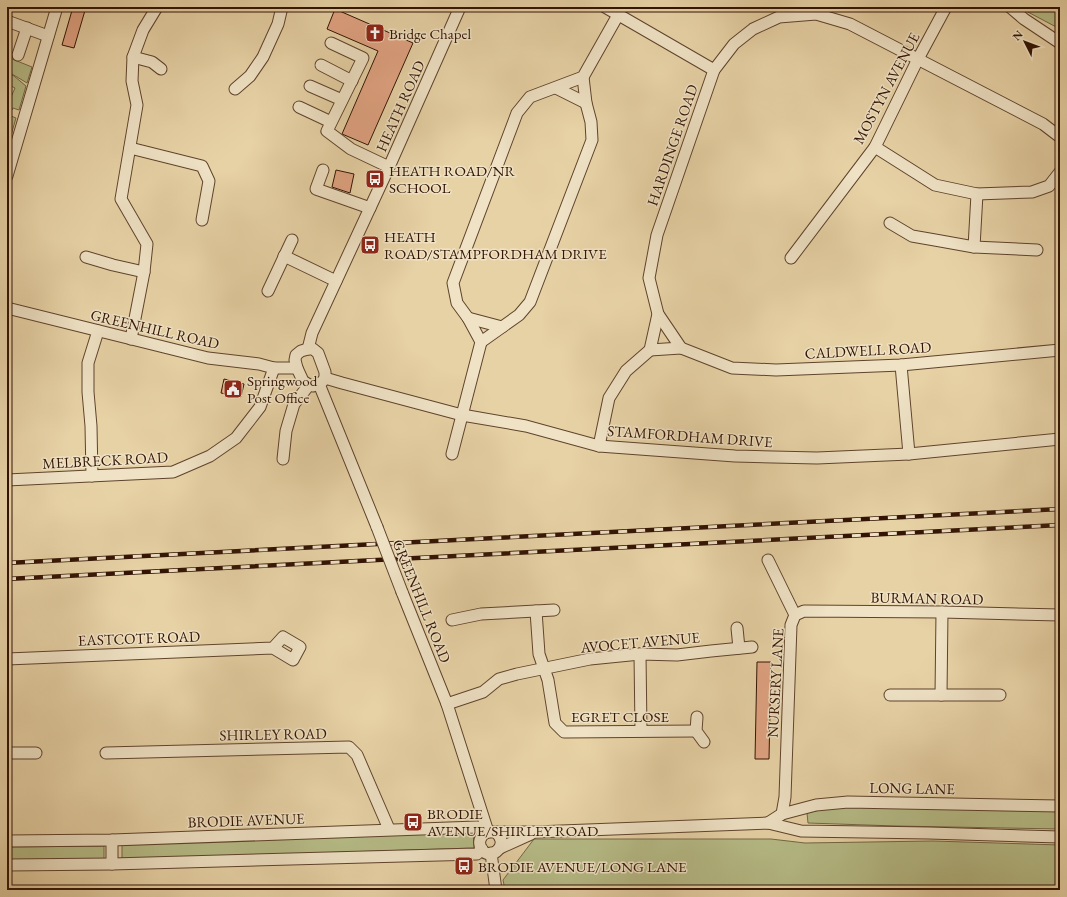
<svg xmlns="http://www.w3.org/2000/svg" width="1067" height="897" font-family="'EB Garamond',serif">
	<rect width="100%" height="100%" fill="#e7d2a6"/>
	<filter id="stains"><feTurbulence type="fractalNoise" baseFrequency=".005" numOctaves="4"/><feColorMatrix values="0 0 0 0 .2 0 0 0 0 .09 0 0 0 0 .02 0 0 0 .5 -.17"/></filter>
	<radialGradient id="worn" r=".72"><stop offset=".6" stop-color="#630" stop-opacity="0"/><stop offset="1" stop-color="#630" stop-opacity=".3"/></radialGradient>
	<!-- green -->
	<g fill="#b6bc87" stroke="#746846">
		<polygon points="1020,7 1060,7 1060,29 1024,10"/>
		<polygon points="7,57 32,67 27,83 7,71"/>
		<polygon points="7,73 14,76 26,86 19,110 13,108 12,110 7,109 7,106 15,88 7,84"/>
		<polygon points="7,112 11,114 11,116 16,118 7,149"/>
		<polygon points="857,806 1060,810 1060,829 896,826 808,823 807,813 824,809"/>
		<polygon points="473,831 474,848 122,859 122,845"/>
		<polygon points="534,839 771,839 805,843 933,841 1060,845 1060,890 505,890 503,880"/>
		<polygon points="104,846 104,860 7,860 7,847"/>
	</g>
	<!-- building -->
	<g fill="#e1a382" stroke="#321304">
		<polygon points="73,7 86,7 74,48 62,45"/>
		<polygon points="335,9 413,43 368,145 342,134 378,51 327,29"/>
		<polygon points="336,170 354,174 350,193 332,187"/>
		<polygon points="224,379 244,384 241,397 221,393"/>
		<polygon points="757,662 771,662 769,759 755,759"/>
	</g>
	<g fill="none" stroke-linecap="round" stroke-linejoin="round">
		<defs>
			<g id="minor">
				<polyline points="605,7 714,70"/>
				<polyline points="1010,7 1024,19 1060,43"/>
				<polyline points="7,21 48,36"/>
				<polyline points="331,43 363,58 327,131 351,149 389,167"/>
				<polyline points="18,55 27,28"/>
				<polyline points="133,57 152,62 161,69"/>
				<polyline points="321,65 352,81"/>
				<polyline points="310,86 342,100"/>
				<polyline points="556,88 586,103"/>
				<polyline points="235,89 250,76 263,57 278,24 282,7"/>
				<polyline points="299,107 331,122"/>
				<polyline points="875,147 935,185 977,194 1032,192 1049,186 1060,172"/>
				<polyline points="130,148 202,166 209,181 202,220"/>
				<polyline points="323,170 316,189 370,208"/>
				<polyline points="7,176 57,7"/>
				<polyline points="890,223 912,236 935,240 974,247 1037,250"/>
				<polyline points="974,247 977,194"/>
				<polyline points="284,256 336,281"/>
				<polyline points="86,257 113,265 144,272"/>
				<polyline points="791,258 875,147 918,59 946,7"/>
				<polyline points="268,291 292,240"/>
				<polyline points="7,308 208,358 259,364 274,368 297,368"/>
				<polyline points="658,314 681,348 732,368 776,370 901,365 1060,350"/>
				<polyline points="468,318 502,327"/>
				<polyline points="131,339 144,272 147,244 121,199 137,105 132,81 133,57 143,30 157,7"/>
				<polyline points="481,342 519,315 530,302 592,140 591,122 586,103 583,77"/>
				<polyline points="308,349 312,333 389,167 460,7"/>
				<polygon points="308,349 313,349 318,353 325,372 325,378 322,382 313,386 309,385 303,381 297,368 295,360 296,355 301,351"/>
				<polyline points="650,350 681,348"/>
				<polyline points="901,365 909,454"/>
				<polyline points="325,378 342,383 462,415 526,426 599,446 735,456 817,458 909,454 1060,439"/>
				<polyline points="319,384 377,527"/>
				<polyline points="599,446 609,398 626,371 650,350 658,314 649,278 657,235 714,70 734,44 753,29 779,17 816,14 850,24 1043,124 1060,137"/>
				<polyline points="452,454 481,342 468,318 457,303 453,283 517,113 530,97 583,77 618,15"/>
				<polyline points="283,459 286,431 294,404 309,385"/>
				<polyline points="92,476 91,426 88,392 88,363 98,331"/>
				<polyline points="7,480 173,472 210,456 236,438 260,407 274,368"/>
				<polyline points="768,560 795,615 791,625 785,797 782,814"/>
				<polyline points="402,592 447,704 488,832"/>
				<polyline points="536,611 539,654 548,680 555,723 564,732 696,731"/>
				<polyline points="795,615 804,611 942,612 1060,615"/>
				<polyline points="452,620 481,614 554,610"/>
				<polyline points="737,628 739,648"/>
				<polyline points="640,654 641,731"/>
				<polyline points="7,659 273,648 293,660 300,647 283,637 273,648"/>
				<polyline points="890,695 1000,695"/>
				<polyline points="941,695 942,612"/>
				<polyline points="447,704 483,692 499,679 517,674 590,659 640,654 677,655 711,651 752,647"/>
				<polyline points="697,717 696,731 704,742"/>
				<polyline points="7,753 36,753"/>
				<polyline points="106,753 349,747 357,755 389,829"/>
				<polyline points="768,823 782,814 816,805 848,802 1060,806"/>
				<path d="M495,832c16,11 -3,30 -13,18 -2,-3 -3,-6 -2,-10 1,-4 4,-7 8,-8h47l233,-9 33,8 128,2 131,4"/>
				<polyline points="112,840 112,864"/>
				<polyline points="7,841 112,840 477,827 485,833"/>
				<polyline points="500,848 531,834"/>
				<polyline points="491,853 496,890"/>
				<polyline points="7,865 112,864 477,854 482,849"/>
			</g>
		</defs>
		<!-- minor casing -->
		<use href="#minor" stroke="#5f432c" stroke-width="13"/>
		<!-- minor -->
		<use href="#minor" stroke="#efe2c5" stroke-width="11"/>
		<defs>
			<g id="rail">
				<polyline points="7,563 1060,509"/>
				<polyline points="7,579 1060,525"/>
			</g>
		</defs>
		<!-- rail casing -->
		<use href="#rail" stroke="#321304" stroke-width="4.5"/>
		<!-- rail -->
		<use href="#rail" stroke="#efe2c5" stroke-width="3" stroke-dasharray="9" stroke-linecap="butt"/>
		<defs>
			<polyline id="minor-bridge" points="377,527 402,592"/>
		</defs>
		<!-- minor-bridge casing -->
		<use href="#minor-bridge" stroke="#5f432c" stroke-width="13" stroke-linecap="butt"/>
		<!-- minor-bridge -->
		<use href="#minor-bridge" stroke="#efe2c5" stroke-width="11"/>
	</g>
	<!-- icons -->
	<defs>
		<symbol id="church-square" viewBox="-11 -11 22 22"><rect x="-9" y="-9" width="18" height="18" rx="4" fill="#8f2418" stroke="#efe2c5"/><path d="M-1.2-6h2.4v3.5h3.3v2.4h-3.3V6h-2.4V-.1h-3.3v-2.4h3.3Z" fill="#fff"/></symbol>
		<symbol id="bus-square" viewBox="-11 -11 22 22"><rect x="-9" y="-9" width="18" height="18" rx="4" fill="#8f2418" stroke="#efe2c5"/><path d="M-5-6H5V4H4V6H2V4H-2V6H-4V4H-5ZM-3.5-4V0h7V-4ZM-3.5 1.2v1.5H-2V1.2ZM2 1.2v1.5H3.5V1.2Z" fill="#fff"/></symbol>
		<symbol id="civic-square" viewBox="-11 -11 22 22"><rect x="-9" y="-9" width="18" height="18" rx="4" fill="#8f2418" stroke="#efe2c5"/><path d="M-.6-6.5H3V-4.5H.6V-3L4-1V1h2V6H-6V1h2V-1L-.6-3ZM-1.2 2.5V6h2.4V2.5Z" fill="#fff"/></symbol>
	</defs>
	<g fill-rule="evenodd">
		<use href="#church-square" x="364" y="22" width="22" height="22"/>
		<use href="#bus-square" x="364" y="168" width="22" height="22"/>
		<use href="#bus-square" x="359" y="234" width="22" height="22"/>
		<use href="#civic-square" x="222" y="378" width="22" height="22"/>
		<use href="#bus-square" x="402" y="811" width="22" height="22"/>
		<use href="#bus-square" x="453" y="855" width="22" height="22"/>
	</g>
	<g text-anchor="middle" dominant-baseline="central" stroke-width="3" stroke-linejoin="round" paint-order="stroke">
		<!-- poi labels -->
		<g font-size="15" fill="#321304" stroke="#efe2c5" text-anchor="start">
			<text x="389" y="33">Bridge Chapel</text>
			<text x="389" y="170">HEATH ROAD/NR<tspan x="389" dy="17">SCHOOL</tspan></text>
			<text x="384" y="236">HEATH<tspan x="384" dy="17">ROAD/STAMPFORDHAM DRIVE</tspan></text>
			<text x="247" y="380">Springwood<tspan x="247" dy="17">Post Office</tspan></text>
			<text x="427" y="813">BRODIE<tspan x="427" dy="17">AVENUE/SHIRLEY ROAD</tspan></text>
			<text x="478" y="866">BRODIE AVENUE/LONG LANE</text>
		</g>
		<!-- street labels -->
		<g font-size="15" fill="#321304" stroke="#efe2c5">
			<text transform="translate(886 88) rotate(-62)">MOSTYN AVENUE</text>
			<text transform="translate(400 106) rotate(-66)">HEATH ROAD</text>
			<text transform="translate(672 145) rotate(-71)">HARDINGE ROAD</text>
			<text transform="translate(155 329) rotate(13)">GREENHILL ROAD</text>
			<text transform="translate(868 350) rotate(-3)">CALDWELL ROAD</text>
			<text transform="translate(690 436) rotate(4)">STAMFORDHAM DRIVE</text>
			<text transform="translate(105 460) rotate(-3)">MELBRECK ROAD</text>
			<text transform="translate(927 598) rotate(1)">BURMAN ROAD</text>
			<text transform="translate(422 601) rotate(68)">GREENHILL ROAD</text>
			<text transform="translate(139 638) rotate(-2)">EASTCOTE ROAD</text>
			<text transform="translate(640 642) rotate(-5)">AVOCET AVENUE</text>
			<text transform="translate(775 683) rotate(-87)">NURSERY LANE</text>
			<text x="620" y="716">EGRET CLOSE</text>
			<text transform="translate(273 734) rotate(-1)">SHIRLEY ROAD</text>
			<text transform="translate(912 788) rotate(1)">LONG LANE</text>
			<text transform="translate(246 820) rotate(-2)">BRODIE AVENUE</text>
		</g>
	</g>
	<!-- margin -->
	<rect width="1067" height="897" fill="none" stroke="#e7d2a6" stroke-width="24"/>
	<rect x="8" y="8" width="1051" height="881" fill="none" stroke="#321304" stroke-width="2"/>
	<rect x="12" y="12" width="1043" height="873" fill="none" stroke="#321304"/>
	<!-- north arrow -->
	<g transform="translate(1025 42) rotate(312)" stroke="#efe2c5" stroke-width="3" paint-order="stroke">
	<path d="M0-3L7 15L0 10L-7 15Z" fill="#321304"/>
	<text y="-6" font-size="11" font-weight="bold" text-anchor="middle" fill="#321304">N</text>
	</g>
	<rect width="100%" height="100%" filter="url(#stains)"/>
	<rect width="100%" height="100%" fill="url(#worn)"/>
</svg>
